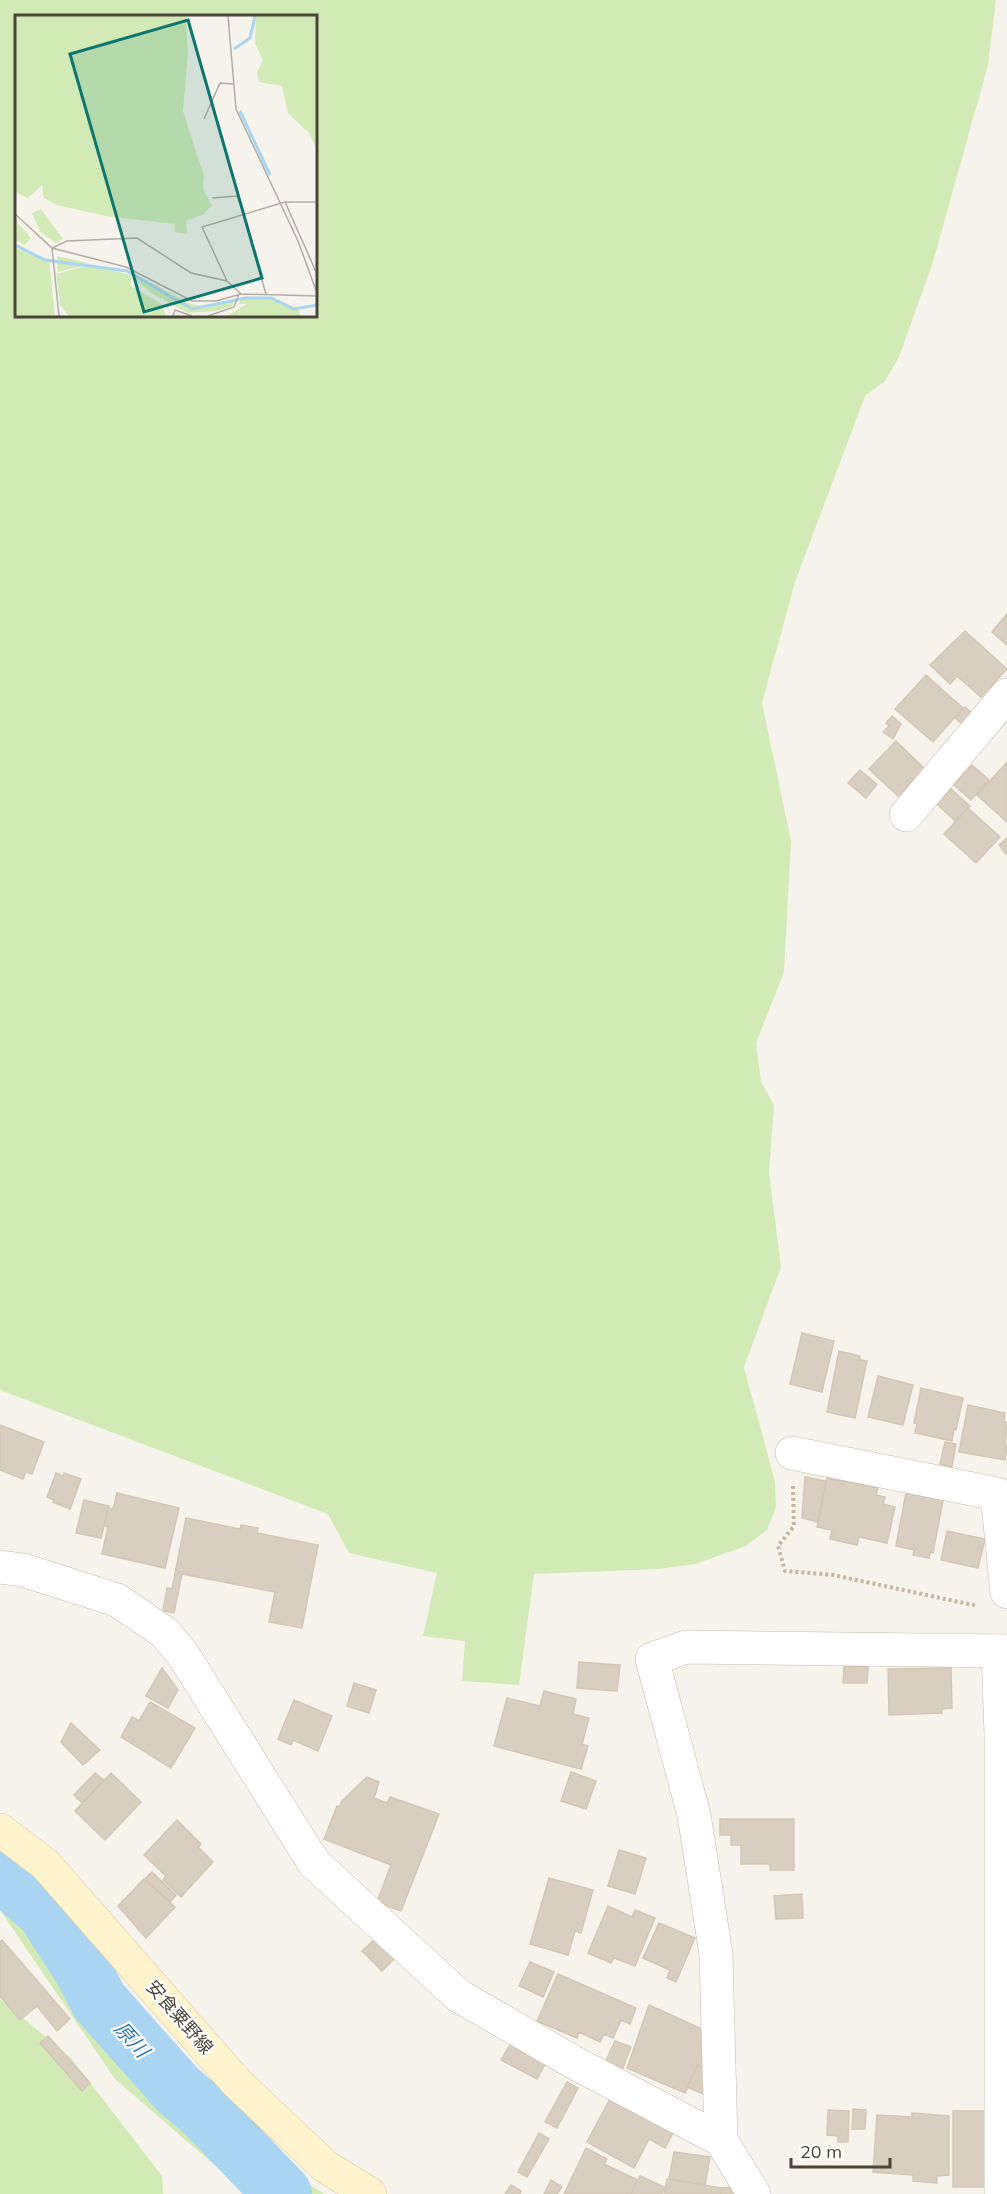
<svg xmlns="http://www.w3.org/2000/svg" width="1007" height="2194" font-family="Mulish,'Noto Sans JP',sans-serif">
	<rect width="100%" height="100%" fill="#f6f3ec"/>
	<!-- green -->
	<g fill="#d2eab5" fill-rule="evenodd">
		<path d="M0,0h996l-8,65 -55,197 -34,95 -14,24 -20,15 -70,186 -33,121 29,138 -7,131 -28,71 5,39 13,23 -5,68 12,94 -37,100 31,115 1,25 -9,23 -21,16 -51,18 -37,5 -124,5 -15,111 -57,-4 3,-40 -42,-5 14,-63 -88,-20 -21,-39 -328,-124zM315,16v299h-299v-299z"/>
		<polygon points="24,1885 210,2093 294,2174 324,2194 248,2194 115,2079 2,1913"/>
		<polygon points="0,1999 71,2058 162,2176 163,2194 0,2194"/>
	</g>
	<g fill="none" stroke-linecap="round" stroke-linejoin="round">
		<!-- river -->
		<polyline stroke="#a9d4f2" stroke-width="58" points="0,1872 45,1911 83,1970 99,2001 178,2090 203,2111 283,2194"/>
	</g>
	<!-- building -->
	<g fill="#d8cfc1" stroke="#d3c7b4" stroke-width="1.5">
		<polygon points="1007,614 1007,645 992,632"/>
		<polygon points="965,631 1007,669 981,697 957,676 950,684 930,665"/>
		<polygon points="926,675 963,708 933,742 895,709"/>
		<polygon points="965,707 977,717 967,728 955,718"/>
		<polygon points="892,716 901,724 893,739 883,732 889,726 886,723"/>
		<polygon points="896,741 925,769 898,796 869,769"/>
		<polygon points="1007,762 1007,822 977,795"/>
		<polygon points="972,765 989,780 971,800 954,785"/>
		<polygon points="860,770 877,784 866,798 848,783"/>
		<polygon points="951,789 970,806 955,821 937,804"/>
		<polygon points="968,808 1000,837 976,863 944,834"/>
		<polygon points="1007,838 1007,853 1006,854 999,845"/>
		<polygon points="802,1333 834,1341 822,1392 790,1384"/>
		<polygon points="839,1351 860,1356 860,1360 867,1361 855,1418 827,1412"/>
		<polygon points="878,1376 913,1385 903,1425 868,1417"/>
		<polygon points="921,1388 963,1398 956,1430 954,1429 952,1441 915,1433 917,1424 914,1423"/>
		<polygon points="968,1405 1005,1413 1004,1422 1007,1422 1005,1443 1007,1448 1005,1460 959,1452"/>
		<polygon points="0,1425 44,1442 32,1474 26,1472 23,1479 0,1470"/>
		<polygon points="945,1442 956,1444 952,1467 940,1464"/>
		<polygon points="56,1473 63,1476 64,1473 81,1479 70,1509 53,1502 54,1500 47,1497"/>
		<polygon points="805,1477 826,1481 818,1522 802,1518"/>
		<polygon points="827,1478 878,1488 876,1495 885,1497 883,1504 895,1507 887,1543 859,1537 857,1545 830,1539 832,1530 817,1527"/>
		<polygon points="117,1493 179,1508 165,1568 102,1554 108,1527 104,1525 108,1508 113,1509"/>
		<polygon points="906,1493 943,1500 933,1553 930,1552 929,1558 913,1555 914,1550 896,1546"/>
		<polygon points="84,1500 109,1506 101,1538 76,1533"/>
		<polygon points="186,1518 240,1529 241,1525 258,1528 257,1533 318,1545 302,1628 269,1622 275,1592 182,1574 174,1613 163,1611 167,1588 172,1589"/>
		<polygon points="947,1531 985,1539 978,1568 941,1560"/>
		<polygon points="579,1662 620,1665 617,1691 577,1688"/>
		<polygon points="844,1666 868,1667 867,1683 843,1683"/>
		<polygon points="162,1668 178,1690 168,1708 146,1696"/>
		<polygon points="951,1668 952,1708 942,1709 942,1713 889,1715 888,1669"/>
		<polygon points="354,1683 376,1690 369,1713 347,1706"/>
		<polygon points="544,1691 576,1699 573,1714 589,1718 582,1744 588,1746 581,1769 494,1746 507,1698 540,1706"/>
		<polygon points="294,1700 332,1716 318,1751 293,1740 291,1745 278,1739"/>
		<polygon points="150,1702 195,1728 171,1768 121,1737 132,1717 139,1721"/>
		<polygon points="71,1723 100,1750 83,1765 61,1742"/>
		<polygon points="571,1772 596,1781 586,1809 561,1801"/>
		<polygon points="95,1773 104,1780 82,1803 74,1795"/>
		<polygon points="111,1773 141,1802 105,1840 75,1811"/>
		<polygon points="367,1777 379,1782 374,1798 387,1803 390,1797 439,1814 401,1911 377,1902 391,1865 324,1839 337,1806 339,1807 342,1801"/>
		<polygon points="720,1819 794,1819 794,1870 770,1870 770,1864 741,1864 741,1845 731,1845 731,1835 720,1835"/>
		<polygon points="177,1820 201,1844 198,1847 213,1862 181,1897 163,1880 166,1876 144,1855"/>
		<polygon points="619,1850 646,1858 635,1894 608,1886"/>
		<polygon points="152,1872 176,1895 170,1902 145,1879"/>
		<polygon points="549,1878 593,1890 581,1933 575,1931 568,1955 530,1944"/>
		<polygon points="144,1879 175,1907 146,1938 118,1906"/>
		<polygon points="802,1894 803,1918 776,1919 774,1896"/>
		<polygon points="608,1906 632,1917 635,1910 655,1918 635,1966 614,1958 611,1963 588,1953"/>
		<polygon points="659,1923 695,1938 676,1982 667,1978 670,1970 643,1958"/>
		<polygon points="375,1939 394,1959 382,1971 362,1951"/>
		<polygon points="2,1940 70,2019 57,2031 37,2006 20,2020 0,1996 0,1942"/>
		<polygon points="530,1962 554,1972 543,1997 519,1986"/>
		<polygon points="558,1974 636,2008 630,2024 621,2020 613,2038 604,2034 600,2042 579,2032 577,2038 537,2021"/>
		<polygon points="649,2005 700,2028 709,2055 703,2067 698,2064 685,2093 627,2068"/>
		<polygon points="48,2036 90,2083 82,2091 40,2043"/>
		<polygon points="513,2040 548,2059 537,2079 501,2060"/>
		<polygon points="615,2041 631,2047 622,2070 605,2063"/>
		<polygon points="698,2065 713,2071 704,2094 687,2087"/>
		<polygon points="567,2082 578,2088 557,2128 545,2122"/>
		<polygon points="611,2097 674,2131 665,2148 649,2139 634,2168 587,2142"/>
		<polygon points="853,2109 866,2110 865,2129 852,2129"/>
		<polygon points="828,2110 849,2111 848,2142 838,2142 838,2136 827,2135"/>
		<rect x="953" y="2111" width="34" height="76"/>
		<polygon points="912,2113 949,2116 949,2175 937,2176 937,2183 913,2181 913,2175 873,2172 877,2115 912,2117"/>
		<polygon points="539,2133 549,2139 527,2177 518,2172"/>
		<polygon points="586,2148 607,2159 604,2164 638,2180 631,2194 564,2194"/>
		<polygon points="674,2152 710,2157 705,2186 669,2179"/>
		<polygon points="640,2176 664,2187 662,2194 631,2194"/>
		<polygon points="667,2179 722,2188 721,2194 664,2194"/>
		<polygon points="551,2180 562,2187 557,2194 544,2194"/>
		<polygon points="511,2185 521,2191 520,2194 505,2194"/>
		<polygon points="733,2187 733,2194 721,2194 722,2188"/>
	</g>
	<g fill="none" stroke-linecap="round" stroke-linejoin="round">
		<defs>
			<g id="minor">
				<polyline points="906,815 1007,695"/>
				<polyline points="792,1453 997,1494 1007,1592"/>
				<polyline points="0,1567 23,1570 117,1600 165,1633 182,1653 314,1863 459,1996 575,2063 721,2140"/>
				<polyline points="998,1651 1001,1734 1001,2194"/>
				<polyline points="754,2194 721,2140 716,1954 694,1815 652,1659 686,1647 1007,1651"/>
			</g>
			<polyline id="secondary" points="0,1830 45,1864 237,2083 326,2167 370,2194"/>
		</defs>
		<!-- minor casing -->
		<use href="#minor" stroke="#c2bbae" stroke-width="34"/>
		<!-- secondary casing -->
		<use href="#secondary" stroke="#d6c79b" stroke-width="34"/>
		<!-- path -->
		<polyline stroke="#c4b79f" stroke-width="4" stroke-dasharray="3 3" stroke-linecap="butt" points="793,1486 794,1526 778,1546 785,1571 833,1575 978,1606"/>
		<!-- minor -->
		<use href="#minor" stroke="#fff" stroke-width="33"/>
		<!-- secondary -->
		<use href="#secondary" stroke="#fff3cd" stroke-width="33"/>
	</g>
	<g text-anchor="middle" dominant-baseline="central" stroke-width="4.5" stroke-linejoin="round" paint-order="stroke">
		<!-- street labels -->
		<g font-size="18" fill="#4b4439" stroke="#fff">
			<text transform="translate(180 2017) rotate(49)">安食粟野線</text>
		</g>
		<!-- water labels -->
		<g font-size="20" font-style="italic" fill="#2e7ab2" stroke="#fff">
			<text transform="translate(132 2039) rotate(48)">原川</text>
		</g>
	</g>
	<!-- overview -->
	<g transform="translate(15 15)">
		<rect width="302" height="302" fill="#f6f3ec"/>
		<path d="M0,1h171l2,37 -5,58 21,65 -1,13 9,16 -8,9 -18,7 1,13 -12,-2 -1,-8 -68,-8 -49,-11 -13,-7 -2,-13 -14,13 -13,-6zM241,1h60v132l-7,-15 -21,-20 -6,-27 -23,-4 -2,-9 6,-13 -8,-17zM26,194l22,30 -7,4 -16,-11 -8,-19zM0,205l16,18 -6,7 -10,-5zM0,233l34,11 6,57h-40zM42,241l30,7 3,1 -32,8zM75,250l41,10v11l31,18 4,12h-97l-9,-11 -4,-31zM121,260l55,29 11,2 34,-7 -4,7 -15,5 -29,2 -35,-19 -19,-15zM227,282h25l32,12 1,7h-73l20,-12h-8z" fill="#d2eab5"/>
		<path fill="none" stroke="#a9d4f2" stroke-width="3" d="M219,34l16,-11 5,-22M225,96l30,64M0,230l30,15 82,11 65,38 54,-11h25l23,11 23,-4"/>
		<path fill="none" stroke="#b2ada4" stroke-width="1.5" d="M213,1l8,93 62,132 19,52M189,104l16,-36 13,1M197,183l25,-2 7,18M270,187l32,72M0,199l37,34 74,19 66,34h24l25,-7 76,2M228,199l23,80M226,279l-14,-13 -25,-54 83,-25h32M44,301l-7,-68 15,-7 70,-3 54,35 36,8M158,301l2,-6 17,6M193,301l26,-9 5,-13"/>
		<path fill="#0f766e" fill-opacity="0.15" stroke="#0f766e" stroke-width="3" d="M173,5l74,258 -118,34 -74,-258z"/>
		<rect width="302" height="302" fill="none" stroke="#4b4439" stroke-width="3"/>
	</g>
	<!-- scale -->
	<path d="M791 2158v9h99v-9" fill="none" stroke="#4b4439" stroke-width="3"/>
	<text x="800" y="2158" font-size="18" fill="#4b4439" stroke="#ffffff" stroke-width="4.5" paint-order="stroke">20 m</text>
</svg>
